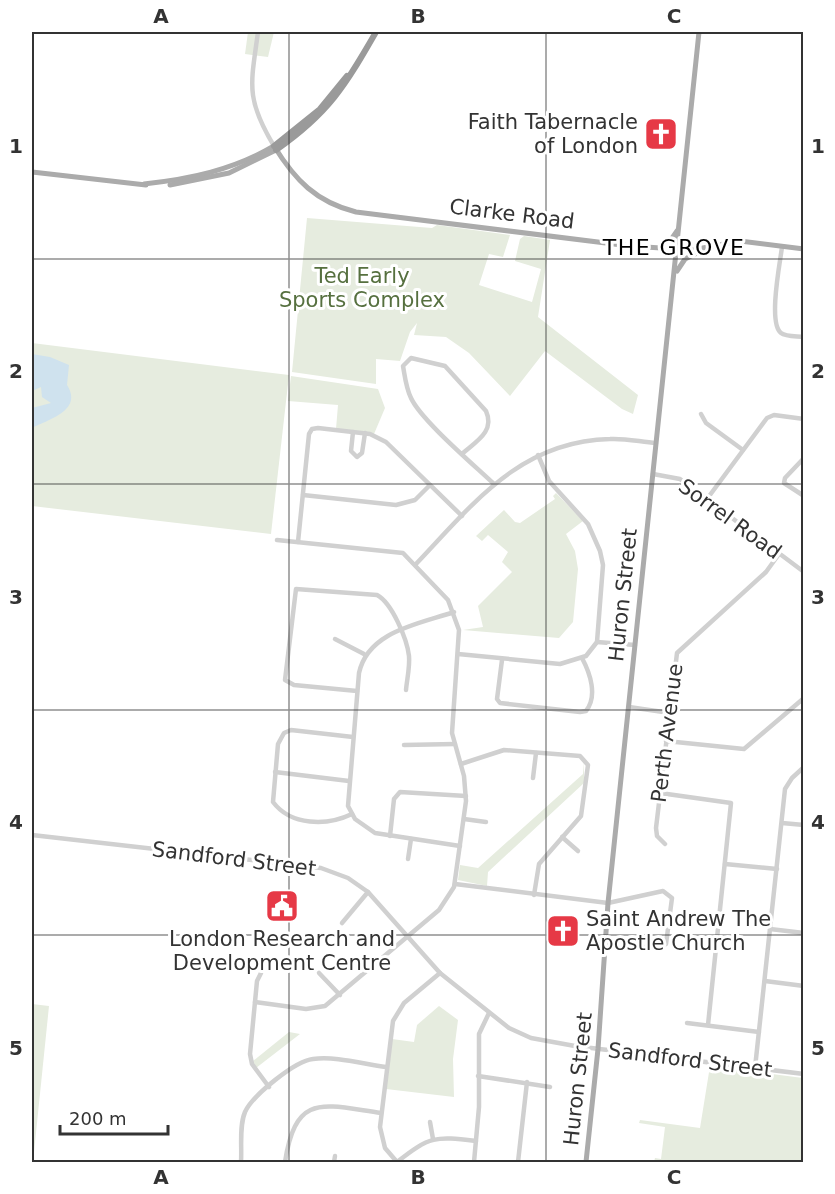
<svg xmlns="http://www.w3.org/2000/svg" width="835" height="1194" font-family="'DejaVu Sans',sans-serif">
	<rect width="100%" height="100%" fill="#fff"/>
	<!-- green -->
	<g fill="#e6ecdf">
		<polygon points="248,32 274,32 268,57 245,54"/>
		<polygon points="307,218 432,228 437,225 510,235 503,257 489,254 479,285 532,302 541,269 515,261 520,239 524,236 550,240 538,317 638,395 633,414 622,409 545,351 510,396 469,353 446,337 414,335 417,323 410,332 400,361 376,359 376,384 292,372"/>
		<polygon points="32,343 289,375 271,534 32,506"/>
		<polygon points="291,376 378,389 385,408 374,434 336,429 338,405 288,401"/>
		<polygon points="556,493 583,521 566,534 575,551 578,569 573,622 559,638 463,630 483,627 478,606 512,572 502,562 508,552 488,535 482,541 476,536 504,510 515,522 520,523 555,499 553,496"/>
		<polygon points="584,762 584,783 488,872 487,886 458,880 460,865 478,868 583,774"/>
		<polygon points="32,1004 49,1006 33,1162 32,1162"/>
		<polygon points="439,1006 458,1020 453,1059 454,1097 386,1089 392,1039 414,1042 417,1025"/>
		<polygon points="289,1032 300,1034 256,1068 253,1061"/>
		<polygon points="710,1066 803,1078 803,1162 654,1162 655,1158 661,1159 665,1127 639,1123 640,1120 700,1128"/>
	</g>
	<!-- water -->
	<path fill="#cfe2ee" d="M32,354l18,3 19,8 -2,20c16,25 -17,34 -35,43v-20l19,-5 -9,-6 -1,-10 -9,4z"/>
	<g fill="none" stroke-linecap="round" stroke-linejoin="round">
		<!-- minor -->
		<g stroke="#d0d0d0" stroke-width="4.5">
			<path d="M258,32c-7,52 -13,66 16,114"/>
			<path d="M782,247c-2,16 -14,76 -1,86 5,4 16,3 23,4"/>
			<polyline points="701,414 706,423 743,450"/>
			<polyline points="353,432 351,451 357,457 362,453 365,433"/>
			<path d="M463,453c14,-12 32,-22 23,-42l-41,-45 -34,-8 -8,8c2,11 3,22 8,32 10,22 63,67 83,86"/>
			<polyline points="804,458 785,478 784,483 804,496"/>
			<polyline points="653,474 680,479 804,572"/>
			<polyline points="303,495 396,505 415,500 430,485"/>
			<polyline points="707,499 767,418 774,415 804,419"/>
			<polyline points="298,542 309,434 312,429 318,428 370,434 386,442 462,516"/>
			<path d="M416,564c57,-60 104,-123 194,-125 15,-1 31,3 46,4"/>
			<path d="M454,612c-35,12 -86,19 -95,61l-11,133 7,13 20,14 85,13"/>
			<polyline points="335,639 364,654"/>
			<polyline points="597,642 635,645"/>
			<polyline points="458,654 560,664 586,656 597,642 603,565 600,551 588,524 549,481 538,455"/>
			<path d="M502,660l-5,39 3,4 80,9 6,-1c12,-15 4,-38 -4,-53"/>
			<path d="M357,691l-63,-6 -9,-5 11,-91 81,6c15,8 30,44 32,61 1,11 -2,23 -3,34"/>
			<polyline points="629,707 670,713"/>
			<polyline points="666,741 744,749 804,698"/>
			<polyline points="404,745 455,744"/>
			<polyline points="461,764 504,750 580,756 588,765 581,816 539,864 534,895"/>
			<polyline points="275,772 349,781"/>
			<polyline points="533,778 536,753"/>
			<polyline points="660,793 731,803 708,1025"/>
			<path d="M352,814c-25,12 -61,12 -79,-12l5,-58 6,-11 7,-3 62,7"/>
			<polyline points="464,819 486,822"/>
			<polyline points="782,823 804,825"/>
			<polyline points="32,835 321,868 348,878 368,892 440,973 509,1028 531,1038 575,1046 804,1074"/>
			<polyline points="390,836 394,799 400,792 466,796"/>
			<polyline points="562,837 578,851"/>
			<polyline points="665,844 657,836 656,828 677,653 766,572 779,554"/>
			<polyline points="408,859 411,839"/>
			<polyline points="725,864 777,869"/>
			<polyline points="455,884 608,903 663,891 672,898 666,944 651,948 645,947"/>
			<polyline points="342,923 368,892"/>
			<polyline points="770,929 804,933"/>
			<polyline points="261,973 257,981 250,1054 252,1064 269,1087"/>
			<polyline points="319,973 340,995"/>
			<polyline points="765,981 804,986"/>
			<polyline points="255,1002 306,1009 325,1006 439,910 454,887 466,801 464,776 452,733 459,630 448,600 403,553 277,540"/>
			<polyline points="687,1023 759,1032"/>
			<polyline points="755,1068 785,789 792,778 804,767"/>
			<polyline points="478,1076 550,1087"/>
			<polyline points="430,1122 433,1139"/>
			<path d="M241,1162c1,-15 -2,-36 4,-50 8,-17 50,-51 68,-53 23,-3 50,5 73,8"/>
			<path d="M285,1162c11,-70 38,-57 96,-49"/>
			<polyline points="334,1162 335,1156"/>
			<polyline points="397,1162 385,1148 380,1127 393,1021 404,1003 440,973"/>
			<path d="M397,1162c33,-26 38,-26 79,-21"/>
			<polyline points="474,1162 479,1107 479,1034 489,1013"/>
			<polyline points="518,1162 527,1082"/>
		</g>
		<!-- major -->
		<g stroke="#ababab" stroke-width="5">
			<polyline points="32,172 146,185"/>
			<path d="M144,184c46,-5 89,-14 130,-38 21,34 42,56 82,66l274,34 62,4 48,-9 64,8"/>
			<polyline points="170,185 229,173 276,150"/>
			<polyline points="661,247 668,244 677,231"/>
			<polyline points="677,271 685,259 703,250"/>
			<polyline points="586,1162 598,1049 608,903 699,32"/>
		</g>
		<!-- highway -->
		<g stroke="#9a9a9a" stroke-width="6">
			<polyline points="274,146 320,109 347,76"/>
			<path d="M276,150c53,-37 69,-64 100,-118"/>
		</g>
	</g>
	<!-- grid -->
	<path fill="none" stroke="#333" stroke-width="1.5" stroke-opacity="0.55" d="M289,32v1130M546,32v1130M32,259h772M32,484h772M32,710h772M32,935h772"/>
	<!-- icons -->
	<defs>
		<symbol id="church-square" viewBox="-11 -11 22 22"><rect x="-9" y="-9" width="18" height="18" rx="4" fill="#e63946" stroke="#fff"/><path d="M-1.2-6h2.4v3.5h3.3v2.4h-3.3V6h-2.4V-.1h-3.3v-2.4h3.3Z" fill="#fff"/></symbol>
		<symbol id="civic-square" viewBox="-11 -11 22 22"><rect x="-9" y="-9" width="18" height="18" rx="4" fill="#e63946" stroke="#fff"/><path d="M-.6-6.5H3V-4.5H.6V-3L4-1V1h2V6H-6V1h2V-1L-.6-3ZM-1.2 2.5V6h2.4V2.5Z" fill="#fff"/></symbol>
	</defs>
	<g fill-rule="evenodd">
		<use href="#church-square" x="642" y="115" width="38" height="38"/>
		<use href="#civic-square" x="263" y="887" width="38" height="38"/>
		<use href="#church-square" x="544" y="912" width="38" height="38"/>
	</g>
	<g text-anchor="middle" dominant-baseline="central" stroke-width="6" stroke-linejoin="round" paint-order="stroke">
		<!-- poi labels -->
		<g font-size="21" fill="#333" stroke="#fff" text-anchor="end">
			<text x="638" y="122">Faith Tabernacle<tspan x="638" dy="24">of London</tspan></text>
			<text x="586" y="919" text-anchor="start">Saint Andrew The<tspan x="586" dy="24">Apostle Church</tspan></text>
			<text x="282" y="939" text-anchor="middle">London Research and<tspan x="282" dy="24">Development Centre</tspan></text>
		</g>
		<!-- street labels -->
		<g font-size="21" fill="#333" stroke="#fff">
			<text transform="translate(512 214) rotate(7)">Clarke Road</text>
			<text transform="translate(730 519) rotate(36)">Sorrel Road</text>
			<text transform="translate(623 595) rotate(-84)">Huron Street</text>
			<text transform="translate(667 733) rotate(-83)">Perth Avenue</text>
			<text transform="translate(234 859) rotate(7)">Sandford Street</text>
			<text transform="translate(690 1060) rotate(7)">Sandford Street</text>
			<text transform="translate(578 1079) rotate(-84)">Huron Street</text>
		</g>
		<!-- park labels -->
		<g font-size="21" fill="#56703f" stroke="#fff">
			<text x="362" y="276">Ted Early<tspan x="362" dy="24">Sports Complex</tspan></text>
		</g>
		<!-- neighbourhood labels -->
		<g font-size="22" letter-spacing="1.5" fill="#000" stroke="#fff">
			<text x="674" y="247">THE GROVE</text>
		</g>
	</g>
	<!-- border -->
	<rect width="835" height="1194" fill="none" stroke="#ffffff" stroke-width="66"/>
	<!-- scale -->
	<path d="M60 1125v9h108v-9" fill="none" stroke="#333333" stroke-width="3"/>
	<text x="69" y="1125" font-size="18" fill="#333333" stroke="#ffffff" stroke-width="4.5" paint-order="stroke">200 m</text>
	<rect x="33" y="33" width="769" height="1128" fill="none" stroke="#333" stroke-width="2"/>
	<g font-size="20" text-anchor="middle" font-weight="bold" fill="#333">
		<text x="161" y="23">A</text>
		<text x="418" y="23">B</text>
		<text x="674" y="23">C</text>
		<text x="16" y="153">1</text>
		<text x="818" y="153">1</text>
		<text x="16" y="378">2</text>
		<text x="818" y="378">2</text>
		<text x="16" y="604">3</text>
		<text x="818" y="604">3</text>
		<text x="16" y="829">4</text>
		<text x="818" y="829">4</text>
		<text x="16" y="1055">5</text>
		<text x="818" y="1055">5</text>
		<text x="161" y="1184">A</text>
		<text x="418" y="1184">B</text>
		<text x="674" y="1184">C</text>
	</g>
</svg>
